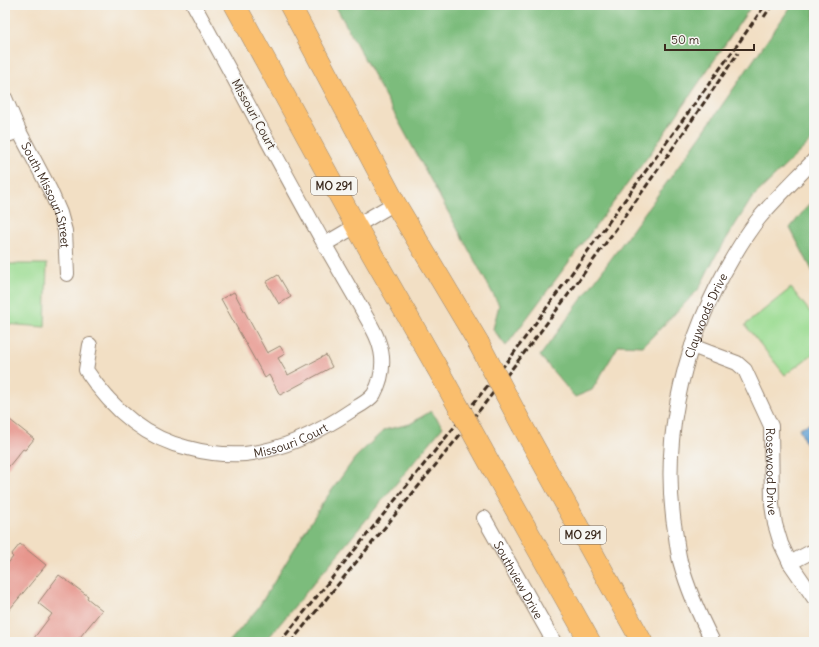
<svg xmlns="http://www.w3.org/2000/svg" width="819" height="647" font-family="Delius,sans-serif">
	<rect width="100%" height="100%" fill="#f6f6f2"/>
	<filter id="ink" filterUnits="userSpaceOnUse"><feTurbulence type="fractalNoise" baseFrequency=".025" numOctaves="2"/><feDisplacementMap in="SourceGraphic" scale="8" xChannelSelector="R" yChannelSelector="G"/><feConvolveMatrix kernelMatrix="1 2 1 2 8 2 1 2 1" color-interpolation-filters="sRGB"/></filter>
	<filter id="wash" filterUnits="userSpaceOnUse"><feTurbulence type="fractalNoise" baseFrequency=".012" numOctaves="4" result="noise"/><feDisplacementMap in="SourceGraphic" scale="16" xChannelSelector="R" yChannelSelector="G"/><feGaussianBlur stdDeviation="0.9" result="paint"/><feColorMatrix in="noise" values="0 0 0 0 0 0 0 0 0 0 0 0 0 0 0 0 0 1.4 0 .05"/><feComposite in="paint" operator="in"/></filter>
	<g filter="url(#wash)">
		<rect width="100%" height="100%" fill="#f2dfc4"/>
		<!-- green -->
		<g fill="#9bdc92" stroke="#6b8358">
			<polygon points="5,264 47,264 45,327 5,324"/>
			<polygon points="791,288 814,317 814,353 785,375 745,325"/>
		</g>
		<!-- forest -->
		<g fill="#7cbc7c" stroke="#5c734d">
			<polygon points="335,5 752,5 652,151 506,346 493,329 499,305"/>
			<polygon points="792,5 814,5 814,138 752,198 715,257 698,290 643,346 619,345 592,390 575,397 540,356 692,148"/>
			<polygon points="814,198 814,274 790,228"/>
			<polygon points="431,411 443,427 265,642 229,642 258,608 322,504 355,458 384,430 410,424"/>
		</g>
		<!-- water -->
		<polygon fill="#61a1d4" stroke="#4e6679" points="814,422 814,464 799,428"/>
		<g id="blocks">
			<!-- building -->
			<g fill="#e7968d">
				<polygon points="278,275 291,297 279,304 266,282"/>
				<polygon points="234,292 267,353 280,346 285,354 278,358 288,375 326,355 332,367 280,395 269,375 265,378 221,299"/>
				<polygon points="5,416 34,439 25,450 23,449 5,471"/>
				<polygon points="20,544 46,565 5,615 5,567 13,557 11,555"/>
				<polygon points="59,575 88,596 87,598 102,610 76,642 39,642 34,638 52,614 38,603"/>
			</g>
		</g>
	</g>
	<g filter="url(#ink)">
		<use href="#blocks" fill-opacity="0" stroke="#968471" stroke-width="1"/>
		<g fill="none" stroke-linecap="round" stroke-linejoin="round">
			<defs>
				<g id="minor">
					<path id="s1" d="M5,98l14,33 31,59 10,23 5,18 2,43"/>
					<polyline points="5,136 19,131"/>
					<polyline points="325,244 395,203"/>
					<path id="s2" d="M90,345l-4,25c24,36 58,68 102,78 18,5 39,7 57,6 39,-4 76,-23 107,-44 7,-4 17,-9 22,-16 6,-11 9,-25 8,-37 -2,-20 -14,-36 -23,-53 -11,-19 -22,-38 -33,-57 -45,-80 -88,-162 -132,-242"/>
					<path id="s3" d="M692,346l45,17 8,7 26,56 1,79 3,19 6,20 9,19 24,35"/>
					<path id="s4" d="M484,518l70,124"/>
					<polyline points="790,563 809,553 814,551"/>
					<path id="s5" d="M713,642c-14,-27 -25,-52 -33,-81 -2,-8 -3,-16 -4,-24 -16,-90 4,-184 48,-264 11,-20 22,-39 36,-56 17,-20 36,-38 54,-57"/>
				</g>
				<g id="highway">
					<polyline points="235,5 356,226 436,366"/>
					<polyline points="290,5 395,203 478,342"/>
					<polyline points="523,427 642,642"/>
					<polyline points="494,471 590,642"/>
				</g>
			</defs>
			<!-- minor casing -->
			<use href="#minor" stroke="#968471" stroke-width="16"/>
			<!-- highway casing -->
			<use href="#highway" stroke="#968471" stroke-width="22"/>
			<!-- minor -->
			<use href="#minor" stroke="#fff" stroke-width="14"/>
			<!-- highway -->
			<use href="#highway" stroke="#fabe6d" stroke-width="21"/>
			<!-- rail -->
			<g stroke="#3b2a1e" stroke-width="3" stroke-dasharray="6 3" stroke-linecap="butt">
				<polyline points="764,17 772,5"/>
				<polyline points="280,642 511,357 740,41 765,5"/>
				<path d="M291,642c78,-96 158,-191 233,-289 75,-97 145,-199 214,-300"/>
			</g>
			<defs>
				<g id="highway-bridge">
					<polyline points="478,342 523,427"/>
					<polyline points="436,366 494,471"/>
				</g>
			</defs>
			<!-- highway-bridge casing -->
			<use href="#highway-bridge" stroke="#968471" stroke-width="22" stroke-linecap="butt"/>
			<!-- highway-bridge -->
			<use href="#highway-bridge" stroke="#fabe6d" stroke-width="21"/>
		</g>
	</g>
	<g text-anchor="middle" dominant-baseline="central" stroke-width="4" stroke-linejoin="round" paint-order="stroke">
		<!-- shield labels -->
		<g fill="#f6f6f2" stroke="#73675e" stroke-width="1">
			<rect x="311" y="177" width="46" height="18" rx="3"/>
			<rect x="560" y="526" width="46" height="18" rx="3"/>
		</g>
		<g font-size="11" font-weight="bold" fill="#3b2a1e">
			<text x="334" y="186">MO 291</text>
			<text x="583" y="535">MO 291</text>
		</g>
		<!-- street labels -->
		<g font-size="12" fill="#3b2a1e" stroke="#f6f6f2">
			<text transform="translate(254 114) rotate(61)">Missouri Court</text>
			<text stroke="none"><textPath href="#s1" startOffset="106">South Missouri Street</textPath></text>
			<text stroke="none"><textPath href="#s5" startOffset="339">Claywoods Drive</textPath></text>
			<text stroke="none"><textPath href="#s2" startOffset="262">Missouri Court</textPath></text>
			<text stroke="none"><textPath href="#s3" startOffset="166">Rosewood Drive</textPath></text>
			<text stroke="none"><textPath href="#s4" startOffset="71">Southview Drive</textPath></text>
		</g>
	</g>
	<!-- margin -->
	<rect width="819" height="647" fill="none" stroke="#f6f6f2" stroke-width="20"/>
	<!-- scale -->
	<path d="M665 44v6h89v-6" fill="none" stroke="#3b2a1e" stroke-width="2"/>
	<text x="671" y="44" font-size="12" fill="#3b2a1e" stroke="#f6f6f2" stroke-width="3" paint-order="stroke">50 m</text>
</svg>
